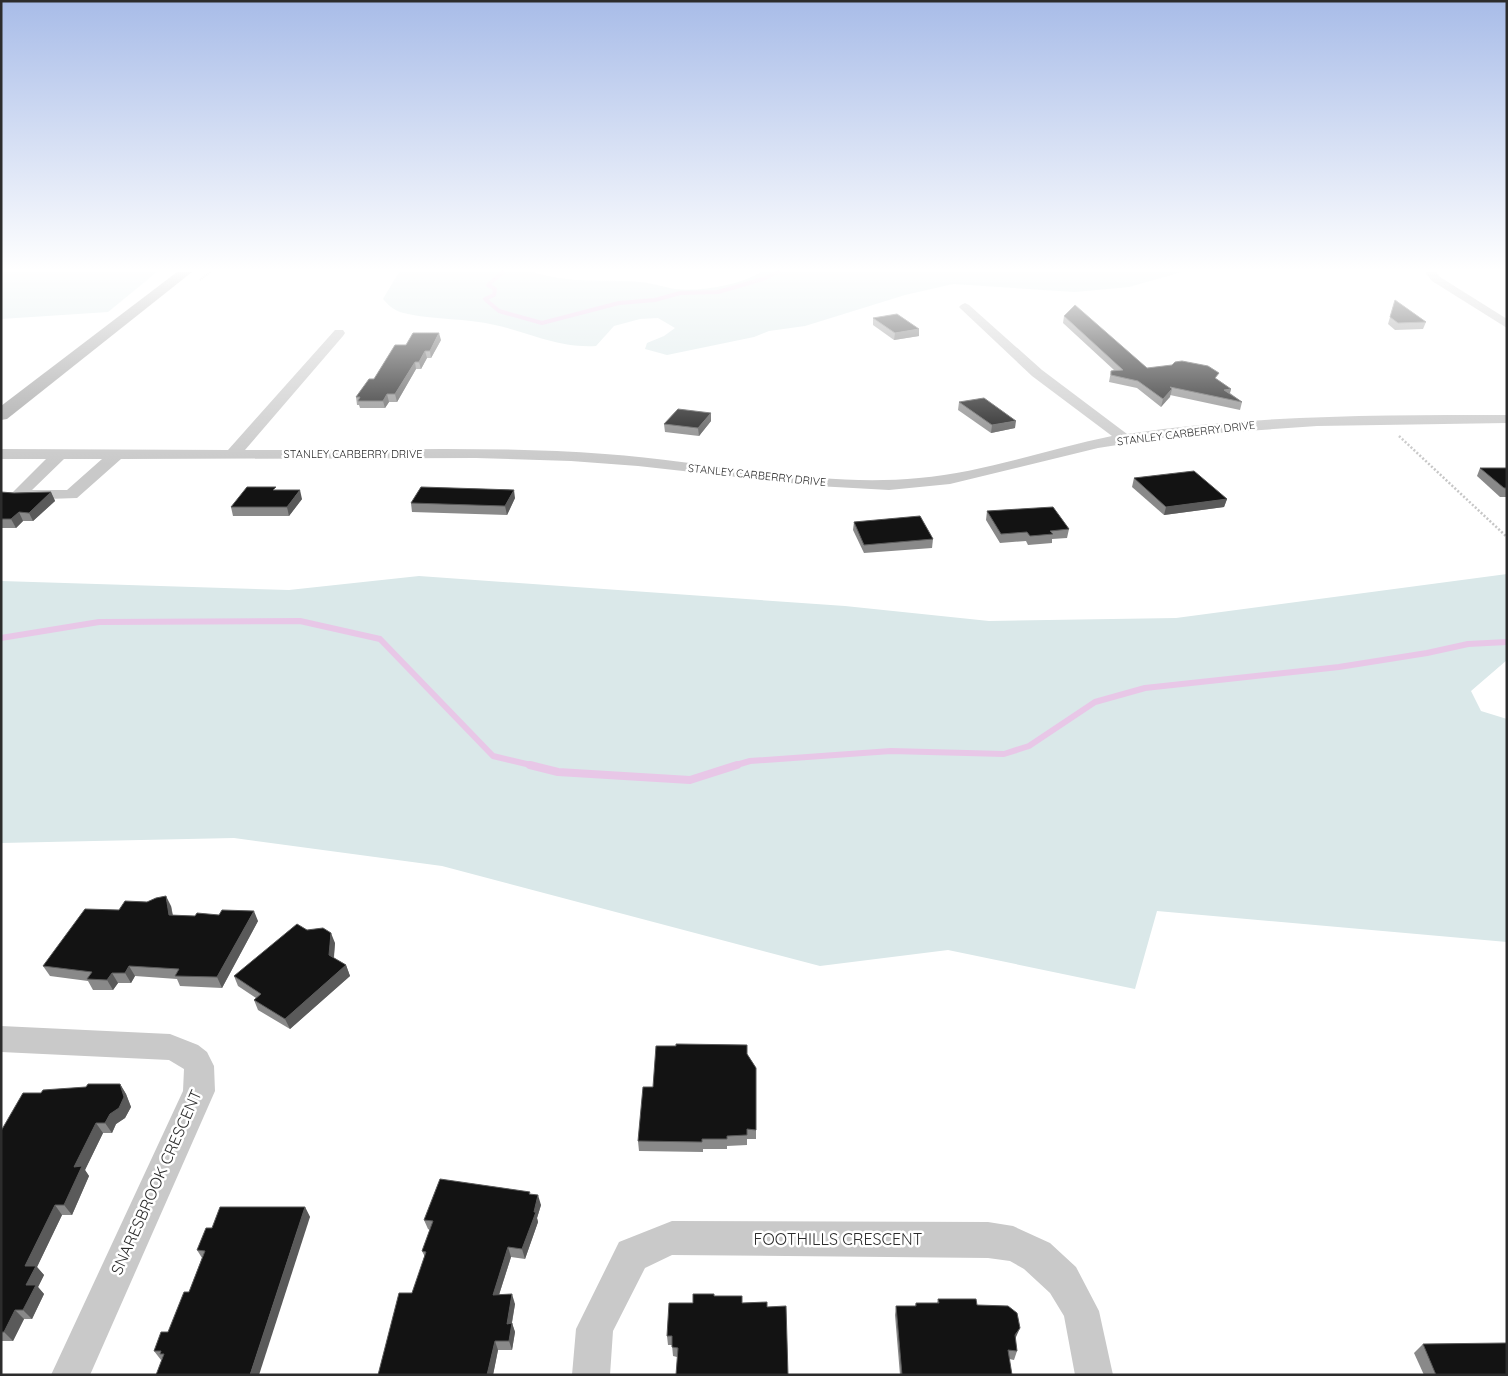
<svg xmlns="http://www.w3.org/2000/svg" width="1508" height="1376" font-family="Quicksand,sans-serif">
	<rect width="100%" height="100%" fill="#fff"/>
	<!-- green -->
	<g fill="#dae8e9">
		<polygon points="1,272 157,272 108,312 1,319"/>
		<path d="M399,272h135c34,12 71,7 107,10 11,1 23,5 34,7 25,3 65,-4 86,-17h421l-53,15 -54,5 -122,-8 -48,11 -100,31 -36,5 -15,6 -87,18 -22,-6 2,-6 17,-7 11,-8 -17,-10 -18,1 -26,7 -18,20c-39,2 -65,-13 -101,-21 -29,-7 -59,-5 -87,-11 -12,-2 -18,-7 -25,-15z"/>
		<polygon points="1507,574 1507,660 1471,691 1481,711 1507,719 1507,942 1157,911 1135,989 948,950 820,966 442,866 234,838 1,843 1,581 289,590 419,576 845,606 989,621 1176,618"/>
	</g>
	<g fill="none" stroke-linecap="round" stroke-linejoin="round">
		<!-- stream-far2 -->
		<polyline stroke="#e8c7e7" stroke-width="4" points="503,272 488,285 495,289 494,295 485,299 499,311 542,323 619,303 655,300 680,293 718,292 763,279 778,272"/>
		<!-- stream-far1 -->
		<g stroke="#e8c7e7" stroke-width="6">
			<polyline points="1,638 99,622 300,621 380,639 493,756 535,766"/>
			<polyline points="733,766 750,761 891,751 1004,754 1029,746 1095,702 1145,688 1339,667 1427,653 1468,644 1507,642"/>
		</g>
		<!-- stream -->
		<polyline stroke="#e8c7e7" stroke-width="8" points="530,765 558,772 690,780 737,765"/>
		<!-- path-far1 -->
		<polyline stroke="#c6c6c6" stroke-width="2" stroke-dasharray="1 1" stroke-linecap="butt" points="200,280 210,272"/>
		<!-- path -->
		<polyline stroke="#c6c6c6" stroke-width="2.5" stroke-dasharray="2 2" stroke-linecap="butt" points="1399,436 1507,537"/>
		<!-- minor -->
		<g fill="#c9c9c9" fill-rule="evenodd">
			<polygon points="1425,272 1436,272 1440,277 1507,319 1507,328 1432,281"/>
			<path d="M965,303l4,2 73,65 85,64c126,-19 253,-19 380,-19v8l-190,3 -142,10 -77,12 -148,36 -61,6 -72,-4 -179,-20 -67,-5 -95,-3 -355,1 -44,39 -59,2 -6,-2 -2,-3 36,-36h-45v-10l227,1 107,-120h8l2,3 -2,3 -98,114c119,1 240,-5 360,4 101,7 214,34 314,24 66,-6 129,-29 193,-42l-80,-60 -71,-67 -2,-2 2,-2zM64,459h38l-35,31h-35z"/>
			<polygon points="1,1026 170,1034 198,1045 207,1052 214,1066 215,1091 90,1375 51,1375 183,1091 184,1069 169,1060 1,1052"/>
			<polygon points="672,1221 988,1222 1013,1226 1050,1243 1076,1267 1099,1311 1113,1375 1075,1375 1064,1316 1050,1293 1024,1269 1010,1261 988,1258 672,1255 645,1268 613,1331 610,1375 572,1375 576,1329 619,1242"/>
		</g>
		<!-- major -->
		<polygon fill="#a4a4a4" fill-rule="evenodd" points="177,272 192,272 7,419 1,420 1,406"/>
	</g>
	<!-- wall -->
	<g fill="#898989">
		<polygon points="1395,300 1426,322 1423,329 1395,330 1388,324"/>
		<polygon points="1064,316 1147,368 1217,379 1231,389 1230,393 1242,402 1240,410 1170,395 1161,407 1137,388 1109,382 1111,371 1114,370 1063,323"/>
		<polygon points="873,318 919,329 919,336 894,340 873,325"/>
		<polygon points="441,340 431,358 427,358 421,369 416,369 397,402 389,402 385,408 360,408 359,405 357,405 356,397 374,379"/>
		<polygon points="959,402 1015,428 991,433 958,410"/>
		<polygon points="711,413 711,421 699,436 665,432 664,424"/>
		<polygon points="1480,468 1507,468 1507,497 1500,497 1477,476"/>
		<polygon points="1134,478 1227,499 1224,507 1164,515 1132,487"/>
		<polygon points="277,490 302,499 289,516 233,516 231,507"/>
		<polygon points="1,492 14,493 51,492 55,501 33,521 23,521 16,528 1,528"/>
		<polygon points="515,498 507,515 412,512 411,503"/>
		<polygon points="987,511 1069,529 1067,538 1052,539 1052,543 1028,545 1026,541 1000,543 986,520"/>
		<polygon points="854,522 933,539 932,548 864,553 853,530"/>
		<polygon points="171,906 173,915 258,921 222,988 180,986 177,979 135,976 131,983 118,983 113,990 93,990 88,981 50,976 43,966 119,910"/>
		<polygon points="307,930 335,943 334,958 346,965 350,976 290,1029 258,1010 254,1000 256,998 238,986 234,976"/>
		<polygon points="747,1054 756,1068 756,1139 747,1139 747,1145 727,1146 727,1149 703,1149 703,1152 639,1151 638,1141 653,1087"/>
		<polygon points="120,1084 126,1094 131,1107 125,1118 116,1124 112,1133 103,1133 85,1170 89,1176 72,1215 62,1215 37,1267 44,1275 38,1287 44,1294 32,1319 24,1319 13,1341 1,1341 1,1131 41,1093 86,1087"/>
		<polygon points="530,1194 541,1205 537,1218 538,1222 525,1259 511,1257 499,1295 515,1304 512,1323 515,1332 512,1350 498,1350 493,1375 378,1375 412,1293 425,1257 422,1251 430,1230 428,1229 424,1220"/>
		<polygon points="305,1207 310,1217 161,1360 154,1351 168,1332 189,1292 202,1258 197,1250 212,1228"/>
		<polygon points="714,1294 677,1357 673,1356 672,1345 668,1345 667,1336 693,1303"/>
		<polygon points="938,1299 977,1305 1016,1337 1015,1339 1017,1351 1014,1360 1009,1359 1012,1375 900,1375 895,1315 896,1306 915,1306 916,1303 937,1303"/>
		<polygon points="1423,1344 1507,1375 1424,1375 1414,1353"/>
	</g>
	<!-- shaded-wall -->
	<g fill="#5a5a5a">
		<polygon points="919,329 919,336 894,340 895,333"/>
		<polygon points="439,333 441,340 431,358 430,351"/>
		<polygon points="425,351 427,358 421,369 419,362"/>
		<polygon points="415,362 416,369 397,402 395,394"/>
		<polygon points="1172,389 1170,397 1161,407 1163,399"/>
		<polygon points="1231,389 1229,396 1224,390"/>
		<polygon points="387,394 389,402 385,408 383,401"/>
		<polygon points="711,413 711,421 699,436 698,428"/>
		<polygon points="1016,421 1015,428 991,433 992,425"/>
		<polygon points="300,490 302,499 289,516 287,507"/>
		<polygon points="514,490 515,498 507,515 505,506"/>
		<polygon points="51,492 55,501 33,521 29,513"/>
		<polygon points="1227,499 1224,507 1164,515 1166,507"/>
		<polygon points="19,512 23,521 16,528 11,519"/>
		<polygon points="166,896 171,906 174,925 169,915"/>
		<polygon points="254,911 258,921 222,988 217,977"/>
		<polygon points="331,933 335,943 333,965 329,955"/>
		<polygon points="346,965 350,976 290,1029 285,1019"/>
		<polygon points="129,966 135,976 131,983 125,973"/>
		<polygon points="112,973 118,983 113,990 107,980"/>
		<polygon points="120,1084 126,1094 131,1107 125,1118 116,1124 112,1133 105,1123 110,1114"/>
		<polygon points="96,1123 103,1133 85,1170 89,1176 72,1215 64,1205 74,1167"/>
		<polygon points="538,1195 541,1205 537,1218 538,1222 525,1259 522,1249"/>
		<polygon points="55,1205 62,1215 37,1267 44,1275 38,1287 44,1294 32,1319 23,1310 26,1285 25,1266"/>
		<polygon points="305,1207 310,1217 259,1375 250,1375"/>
		<polygon points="508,1247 511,1257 496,1304 493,1295"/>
		<polygon points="512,1294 515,1304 510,1333 507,1324"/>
		<polygon points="15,1310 24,1319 13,1341 4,1332"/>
		<polygon points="512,1323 515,1332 512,1350 509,1341"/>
		<polygon points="1020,1328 1016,1337 1012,1344 1015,1335"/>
		<polygon points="495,1341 498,1350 493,1375 487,1375"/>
	</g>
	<!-- building -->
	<g fill="#131313" stroke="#5a5a5a">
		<polygon points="1395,300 1426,322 1398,323 1390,317"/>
		<polygon points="1075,305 1147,368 1172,365 1175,362 1182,361 1208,366 1219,373 1215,378 1231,389 1224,390 1242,402 1170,387 1172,389 1163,399 1138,381 1111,375 1111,371 1123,370 1064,316"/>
		<polygon points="897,314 919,329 895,333 873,318"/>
		<polygon points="413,333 439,333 430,351 425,351 419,362 415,362 395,394 387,394 383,401 358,401 360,397 356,397 369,379 374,379 395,345 406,345"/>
		<polygon points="984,398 1016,421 992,425 959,402"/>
		<polygon points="678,409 711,413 698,428 664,424"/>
		<polygon points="1480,468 1507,468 1507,488 1504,488"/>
		<polygon points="1194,471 1227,499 1166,507 1134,478"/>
		<polygon points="247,487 276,487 273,490 300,490 287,507 231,507"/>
		<polygon points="421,487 514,490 505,506 411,503"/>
		<polygon points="1,492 14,493 51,492 29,513 19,512 11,519 1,519"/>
		<polygon points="1053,507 1069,529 1050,531 1053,534 1030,536 1027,532 1001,534 987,511"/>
		<polygon points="920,516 933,539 864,545 854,522"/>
		<polygon points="166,896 169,915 195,916 197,913 219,915 222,910 254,911 217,977 175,976 179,969 129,966 125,973 112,973 107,980 87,979 92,972 43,966 85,909 119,910 125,901 147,902 156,898"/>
		<polygon points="297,924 307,930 323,928 331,933 329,955 346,965 285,1019 254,1000 261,994 234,976"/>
		<polygon points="676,1044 747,1045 747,1054 756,1068 756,1130 747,1129 747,1135 727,1136 727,1139 702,1139 702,1142 638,1141 643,1087 653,1087 656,1046 676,1046"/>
		<polygon points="88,1084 120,1084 124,1097 119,1108 110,1114 105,1123 96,1123 74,1167 82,1166 64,1205 55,1205 25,1266 36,1266 26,1285 36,1285 23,1310 15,1310 4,1332 1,1332 1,1131 23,1093 41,1093 43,1090 86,1087"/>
		<polygon points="440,1179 530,1192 529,1194 538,1195 534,1212 536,1212 522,1249 508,1247 493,1295 512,1294 507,1324 512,1323 509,1341 495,1341 487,1375 378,1375 399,1293 412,1293 426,1252 422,1251 433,1221 424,1220"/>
		<polygon points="220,1207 305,1207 250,1375 156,1375 164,1354 160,1354 161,1351 154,1351 161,1332 168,1332 184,1292 189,1292 205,1251 197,1250 206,1228 212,1228"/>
		<polygon points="693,1294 714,1294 714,1296 742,1296 742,1303 767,1302 767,1307 786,1306 788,1375 676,1375 678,1348 672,1347 672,1336 667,1336 669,1303 693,1303"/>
		<polygon points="938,1299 976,1299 977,1305 1008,1306 1017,1313 1020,1328 1015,1335 1017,1351 1008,1350 1012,1375 902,1375 896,1306 916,1306 916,1303 939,1303"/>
		<polygon points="1507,1343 1507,1375 1436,1375 1423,1344"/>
	</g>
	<!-- sky -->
	<linearGradient id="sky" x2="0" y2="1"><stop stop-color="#a8bce8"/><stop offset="0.58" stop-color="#fff"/><stop offset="1" stop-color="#fff" stop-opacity="0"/></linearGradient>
	<rect width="1508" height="465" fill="url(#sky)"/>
	<g text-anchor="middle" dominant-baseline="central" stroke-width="5" stroke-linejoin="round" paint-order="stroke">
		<!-- far-street labels -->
		<g font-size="11" fill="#2c2c2c" stroke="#fff">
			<text transform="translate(1186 433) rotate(-7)">STANLEY CARBERRY DRIVE</text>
			<text x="353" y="454">STANLEY CARBERRY DRIVE</text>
			<text transform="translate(757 475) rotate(6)">STANLEY CARBERRY DRIVE</text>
		</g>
		<!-- near-street labels -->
		<g font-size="16" fill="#2c2c2c" stroke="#fff">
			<text transform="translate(156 1182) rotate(-66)">SNARESBROOK CRESCENT</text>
			<text x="838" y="1239">FOOTHILLS CRESCENT</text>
		</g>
	</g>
	<!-- border -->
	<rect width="1508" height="1376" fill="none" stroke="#2c2c2c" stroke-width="5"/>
</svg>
